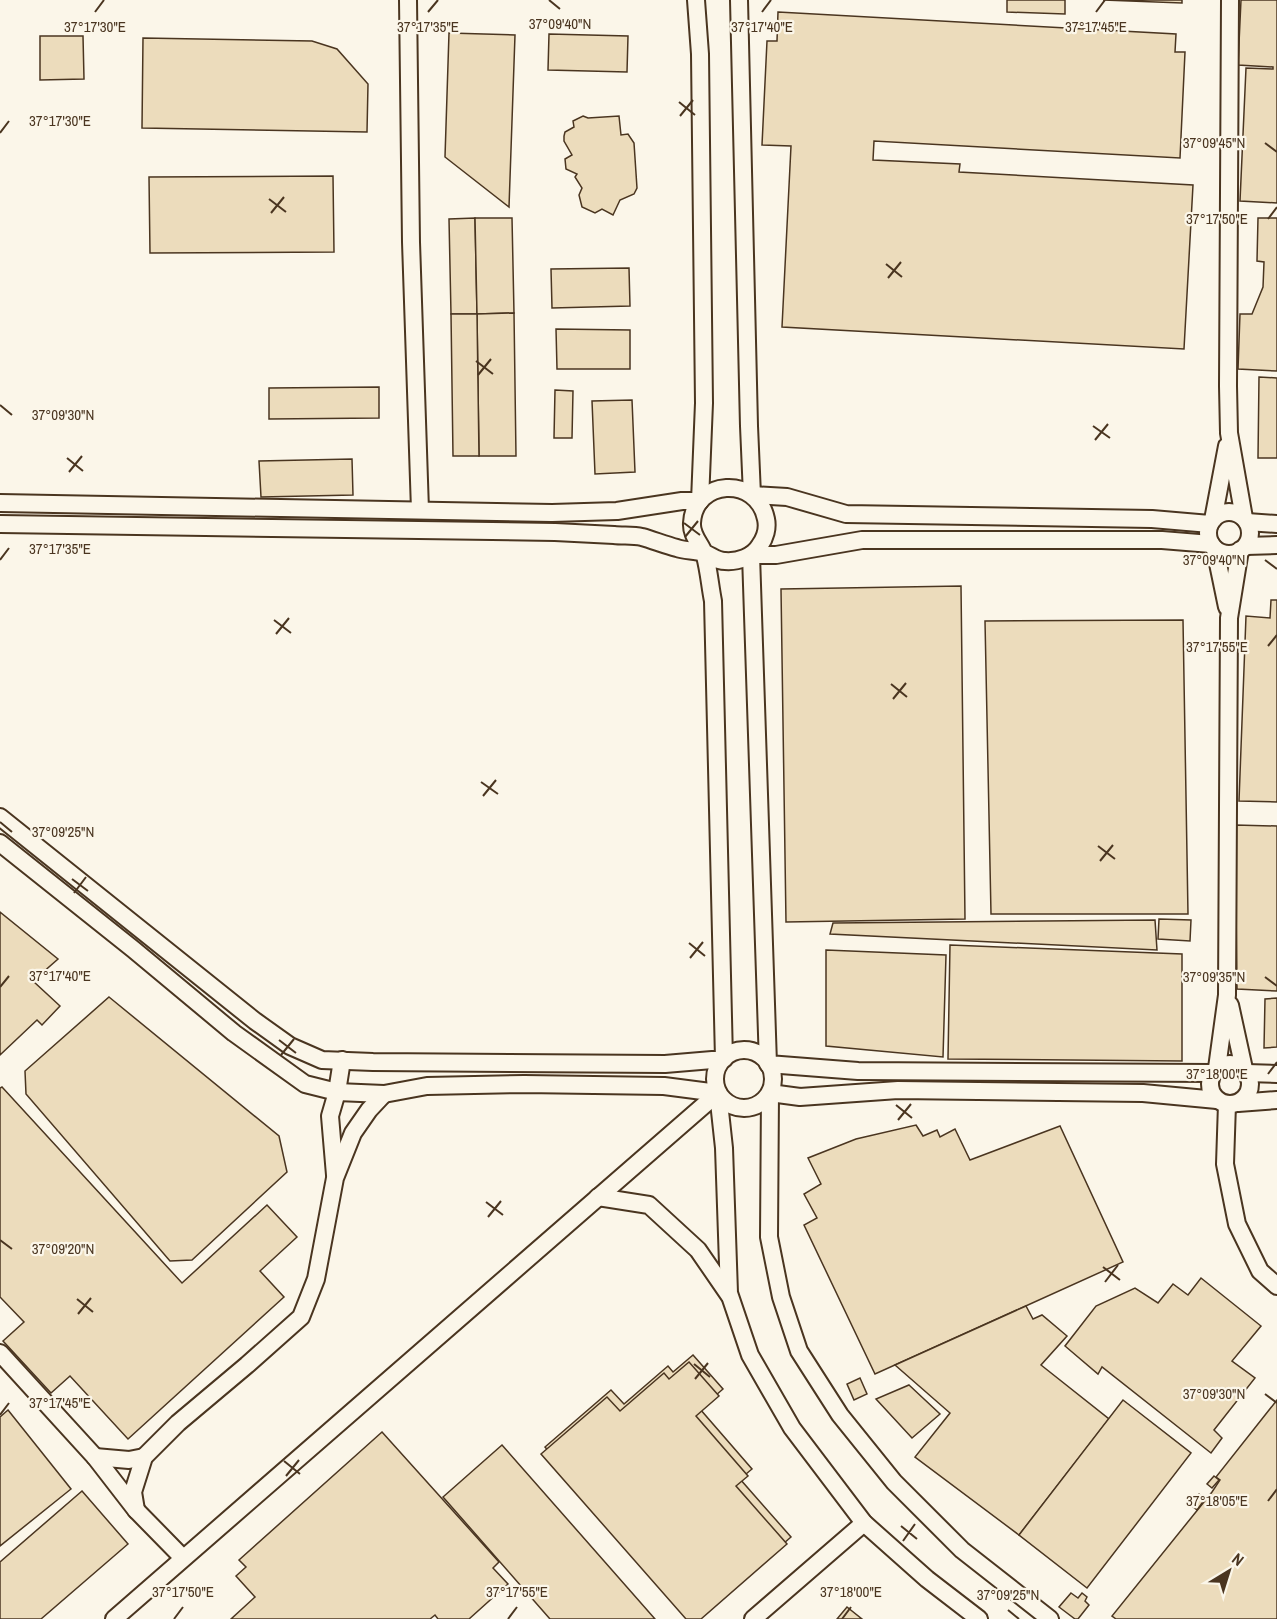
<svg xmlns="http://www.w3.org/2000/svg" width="1277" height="1619" font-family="'Archivo Narrow',sans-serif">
	<rect width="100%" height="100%" fill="#fbf6e9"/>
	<!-- building -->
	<g fill="#ecdcbc" stroke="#4a3520" stroke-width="1.5">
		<polygon points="1007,0 1065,0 1065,14 1007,12"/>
		<polygon points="1103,0 1182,0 1182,3"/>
		<polygon points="1241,0 1277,0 1277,203 1240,201 1246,68 1273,69 1273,67 1238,65"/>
		<polygon points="778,12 1176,34 1175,52 1185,52 1180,158 874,141 873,160 960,164 959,172 1193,185 1184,349 782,327 791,146 762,145 767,41 777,41"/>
		<polygon points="449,33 515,35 509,207 445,157"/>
		<polygon points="549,34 628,36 627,72 548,70"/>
		<polygon points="40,36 83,36 84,79 40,80"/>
		<polygon points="143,38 312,41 337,49 368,84 367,132 142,128"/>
		<polygon points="583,116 588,118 619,116 621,135 628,134 634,143 637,188 634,194 620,200 613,215 602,209 595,213 582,207 579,195 582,188 575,177 577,174 566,169 565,159 572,155 564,141 564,136 565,132 574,127 573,121"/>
		<polygon points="333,176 334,252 150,253 149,177"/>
		<polygon points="475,218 477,314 451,314 449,219"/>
		<polygon points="475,218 512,218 514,313 477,314"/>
		<polygon points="1258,218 1277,218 1277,371 1238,369 1240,314 1252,314 1263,287 1264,262 1257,261"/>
		<polygon points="629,268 630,306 552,308 551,269"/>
		<polygon points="514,313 516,456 479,456 477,314"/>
		<polygon points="451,314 477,314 479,456 453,456"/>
		<polygon points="556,329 630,330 630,369 557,369"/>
		<polygon points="1259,377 1277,378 1277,458 1258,458"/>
		<polygon points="379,387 379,418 269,419 269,388"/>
		<polygon points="555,390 573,391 572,438 554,438"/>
		<polygon points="632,400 635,472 595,474 592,401"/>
		<polygon points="352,459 353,495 261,497 259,461"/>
		<polygon points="961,586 965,919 786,922 781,589"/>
		<polygon points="1271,600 1277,600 1277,802 1239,801 1246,616 1270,618"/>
		<polygon points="1183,620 1188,914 991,914 985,621"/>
		<polygon points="1235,825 1277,826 1277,991 1237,989"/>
		<polygon points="0,912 58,959 33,981 60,1006 42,1025 37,1020 0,1055"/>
		<polygon points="1159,919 1191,920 1190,941 1158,939"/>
		<polygon points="1155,920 1157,950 830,934 833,923"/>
		<polygon points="950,945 1182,954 1182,1061 948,1059"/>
		<polygon points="826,950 946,955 943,1057 826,1046"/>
		<polygon points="109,997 279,1136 287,1172 192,1260 170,1261 26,1094 25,1071"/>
		<polygon points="1277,998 1277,1047 1264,1048 1265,999"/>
		<polygon points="2,1087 182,1283 267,1205 297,1237 260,1271 284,1297 128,1439 70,1376 51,1393 3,1341 24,1322 0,1297 0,1088"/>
		<polygon points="916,1125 923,1136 937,1130 940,1137 955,1129 970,1160 1060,1126 1123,1262 875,1374 804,1225 817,1218 804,1194 821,1184 808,1158 856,1139"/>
		<polygon points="1201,1278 1261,1326 1232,1361 1255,1378 1214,1430 1222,1438 1211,1453 1102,1367 1098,1374 1065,1346 1096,1306 1135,1288 1158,1303 1173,1284 1188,1295"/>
		<polygon points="1026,1306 1033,1319 1042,1315 1067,1336 1041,1365 1109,1419 1019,1535 915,1457 950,1413 895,1365"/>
		<polygon points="693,1355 723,1389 700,1409 752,1469 740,1479 791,1537 697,1619 545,1447 611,1390 624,1404 668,1366 673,1372"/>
		<polygon points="689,1362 719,1396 696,1416 748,1476 736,1486 787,1544 701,1619 686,1619 541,1454 607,1397 620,1411 664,1373 669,1379"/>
		<polygon points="860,1378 867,1394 854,1400 847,1384"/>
		<polygon points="909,1385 940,1414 912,1438 876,1399"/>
		<polygon points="1123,1400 1191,1453 1087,1588 1019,1535"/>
		<polygon points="1277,1400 1277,1619 1116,1619 1112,1616 1212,1492 1220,1480 1216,1477"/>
		<polygon points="8,1410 71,1489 0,1546 0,1417"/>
		<polygon points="382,1432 499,1562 493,1568 508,1584 469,1619 438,1619 435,1615 430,1619 231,1619 255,1597 236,1576 246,1567 239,1560"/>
		<polygon points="502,1445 655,1619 550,1619 443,1497"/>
		<polygon points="1214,1476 1219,1480 1212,1488 1207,1484"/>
		<polygon points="82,1491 128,1544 41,1619 0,1619 0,1562"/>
		<polygon points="1199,1494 1205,1499 1197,1510 1191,1505"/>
		<polygon points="1071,1593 1078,1598 1082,1593 1087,1597 1085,1601 1089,1605 1078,1619 1075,1619 1059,1607"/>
		<polygon points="847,1607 862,1619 837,1619"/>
	</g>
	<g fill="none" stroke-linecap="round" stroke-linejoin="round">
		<defs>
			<g id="minor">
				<polyline points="408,0 411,242 420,510"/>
				<polyline points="696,0 700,54 704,403 700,501"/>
				<polyline points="739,0 749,426 752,495"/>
				<polyline points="1230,0 1228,386 1229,433 1244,518"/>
				<polyline points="752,495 787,497 846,514 1152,519 1210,524"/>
				<polyline points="0,503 552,513 617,511 682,501 700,501"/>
				<circle cx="1229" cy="533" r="21"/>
				<polyline points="1213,520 1227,446"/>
				<polyline points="1247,522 1277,524"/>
				<path d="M0,524l555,8c19,1 39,2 59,3 9,1 19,0 28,2 11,3 23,8 35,11 8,3 18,2 27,5 7,2 12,8 21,8 13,1 28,-4 35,-16 5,-7 8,-17 6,-26 -9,-44 -72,-40 -74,4 -1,14 10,21 13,33 4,15 5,30 8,45l11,458 -59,5 -292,-2 -51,-2 -32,-14 -35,-25 -255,-204"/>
				<polyline points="1246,546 1277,545"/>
				<polyline points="1215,549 1227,607"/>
				<polyline points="751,555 768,1064 858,1071 1213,1073"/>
				<polyline points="751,555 776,555 862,540 1162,540 1211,544"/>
				<polyline points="0,843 133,949 234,1033 305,1084 337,1092 384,1094 427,1086 524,1084 664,1086 718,1093"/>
				<polyline points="1230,1005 1244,1069"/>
				<circle cx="744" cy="1079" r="29"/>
				<circle cx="1230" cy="1084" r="20"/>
				<polyline points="1217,1068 1227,995 1229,618 1240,550"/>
				<polyline points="1247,1073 1277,1074"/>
				<polyline points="718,1093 724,1148 729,1293 750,1355 792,1428 864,1523 927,1579 979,1619"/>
				<polyline points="1238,1103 1277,1100"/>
				<polyline points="1227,1104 1225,1164 1237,1224 1260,1271 1277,1286"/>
				<polyline points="335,1175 330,1116 337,1092 342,1060"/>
				<polyline points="598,1197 649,1205 698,1250 729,1295"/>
				<polyline points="0,1353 95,1457 136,1510 183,1558"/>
				<polyline points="95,1457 129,1460 144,1457"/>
				<polyline points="136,1510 133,1492 144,1457 178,1423 247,1365 301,1317 316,1279 335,1178 353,1133 369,1110 384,1094"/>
				<polyline points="114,1619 718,1093"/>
				<polyline points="753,1619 864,1523"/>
				<polyline points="1050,1619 962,1550 894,1482 840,1415 799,1351 781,1297 769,1237 770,1093 800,1097 898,1090 1143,1093 1217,1100"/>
			</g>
		</defs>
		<!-- minor casing -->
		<use href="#minor" stroke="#4a3520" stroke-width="20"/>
		<!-- minor -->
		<use href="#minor" stroke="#fbf6e9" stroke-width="16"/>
	</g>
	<!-- ticks -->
	<path fill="none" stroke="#4a3520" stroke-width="2" d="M549,0l11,9M95,12l9,-12M428,12l10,-12M762,12l9,-12M1096,12l9,-12M679,102l16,13M680,116l13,-16M0,133l9,-12M1265,143l12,9M269,199l17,13M271,213l13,-16M1268,219l9,-12M886,264l16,13M888,278l13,-16M476,361l17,13M478,375l13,-16M0,405l12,10M1093,426l17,12M1095,440l13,-16M67,458l16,13M69,472l13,-16M684,523l16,12M685,537l13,-16M0,560l9,-12M1265,560l12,9M274,620l17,13M276,634l13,-16M1268,646l9,-11M891,684l16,13M893,699l13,-16M481,782l17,12M483,796l13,-16M0,822l12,10M1098,846l17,13M1100,861l13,-16M72,879l16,12M74,893l12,-16M689,943l16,13M690,958l13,-16M1265,977l12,9M0,987l9,-11M279,1040l17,13M281,1055l13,-16M1268,1074l9,-12M896,1105l16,13M898,1120l13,-16M486,1202l17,13M488,1217l13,-16M0,1240l12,9M1103,1267l17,13M1105,1282l13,-17M77,1299l16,13M78,1314l13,-16M694,1364l16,13M695,1379l13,-16M1265,1394l12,9M0,1415l9,-12M284,1461l16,13M286,1476l13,-16M1268,1501l9,-12M901,1526l16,13M903,1541l12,-17M1008,1610l11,9M174,1619l9,-12M508,1619l9,-12M842,1619l9,-12"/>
	<g font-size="15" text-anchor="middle" fill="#4a3520" stroke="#fbf6e9" stroke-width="4.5" stroke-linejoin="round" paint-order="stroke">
		<text x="560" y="29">37°09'40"N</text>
		<text x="95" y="32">37°17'30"E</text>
		<text x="428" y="32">37°17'35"E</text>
		<text x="762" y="32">37°17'40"E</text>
		<text x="1096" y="32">37°17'45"E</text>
		<text x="60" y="126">37°17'30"E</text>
		<text x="1214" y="148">37°09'45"N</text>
		<text x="1217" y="224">37°17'50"E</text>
		<text x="63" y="420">37°09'30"N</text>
		<text x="60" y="554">37°17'35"E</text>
		<text x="1214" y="565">37°09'40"N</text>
		<text x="1217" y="652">37°17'55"E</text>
		<text x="63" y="837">37°09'25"N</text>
		<text x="60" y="981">37°17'40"E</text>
		<text x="1214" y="982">37°09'35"N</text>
		<text x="1217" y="1079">37°18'00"E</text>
		<text x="63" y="1254">37°09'20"N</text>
		<text x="1214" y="1399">37°09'30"N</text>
		<text x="60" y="1408">37°17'45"E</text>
		<text x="1217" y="1506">37°18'05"E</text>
		<text x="183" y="1597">37°17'50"E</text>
		<text x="517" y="1597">37°17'55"E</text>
		<text x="851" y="1597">37°18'00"E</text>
		<text x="1008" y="1600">37°09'25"N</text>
	</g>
	<!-- north arrow -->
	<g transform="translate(1229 1571) rotate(38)" stroke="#fbf6e9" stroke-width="4.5" paint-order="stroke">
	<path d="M0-4.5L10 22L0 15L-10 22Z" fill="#4a3520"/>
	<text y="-9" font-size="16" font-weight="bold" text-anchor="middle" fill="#4a3520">N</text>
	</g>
</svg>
